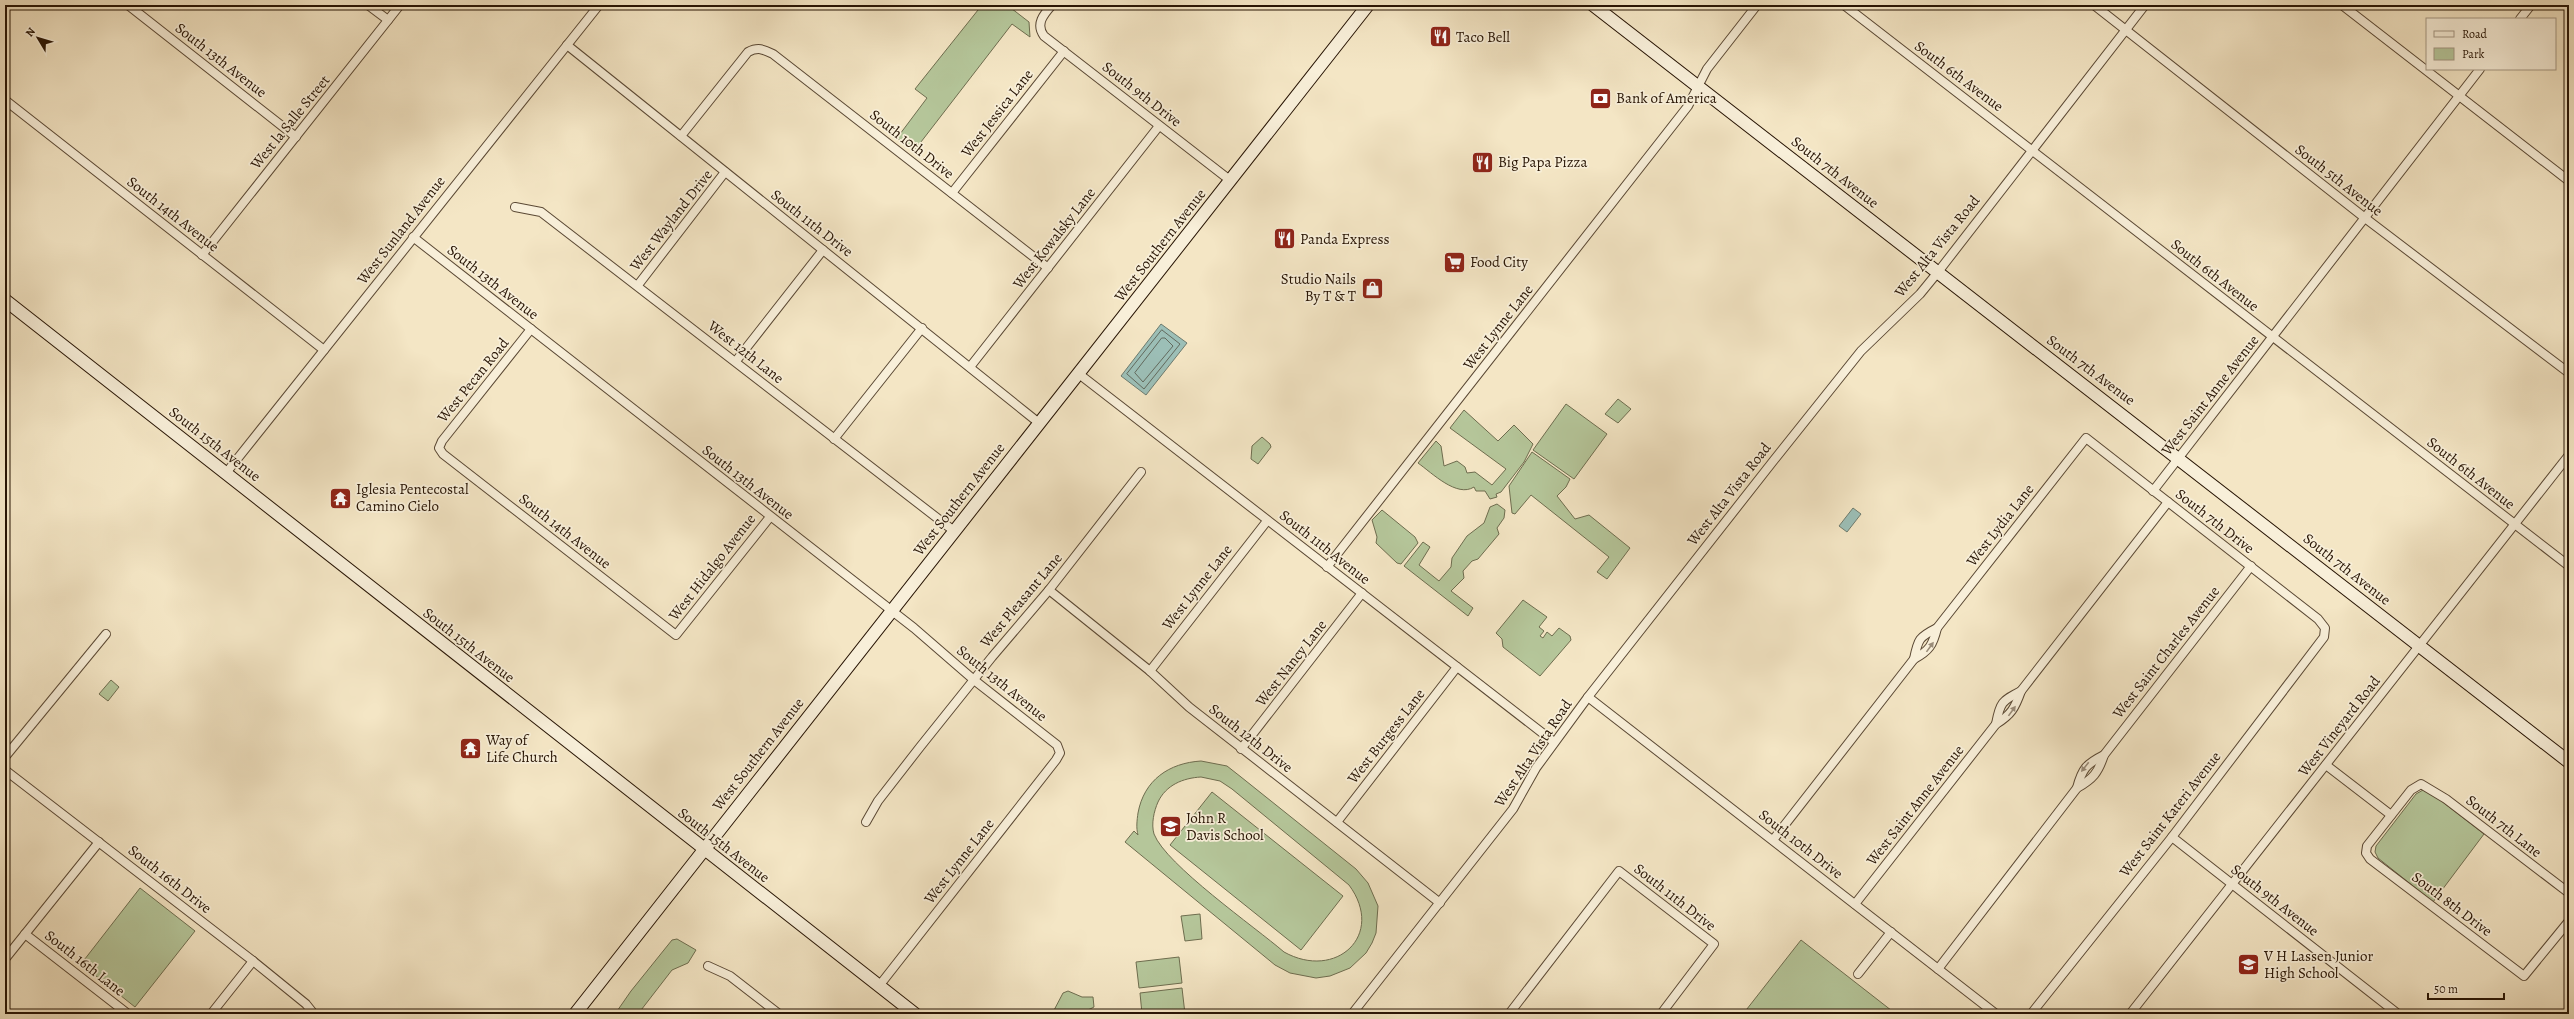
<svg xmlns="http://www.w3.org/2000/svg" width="2574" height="1019" font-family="Alegreya,serif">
	<rect width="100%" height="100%" fill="#f4e6c5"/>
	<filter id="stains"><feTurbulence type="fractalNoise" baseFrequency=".005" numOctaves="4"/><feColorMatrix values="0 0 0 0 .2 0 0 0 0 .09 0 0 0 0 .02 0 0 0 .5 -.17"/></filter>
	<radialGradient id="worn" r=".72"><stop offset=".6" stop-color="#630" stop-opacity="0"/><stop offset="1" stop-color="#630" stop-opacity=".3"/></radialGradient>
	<!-- green -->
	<g fill="#b5c69a" stroke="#6e6d4f" fill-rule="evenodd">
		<polygon points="982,5 1007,5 1029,22 1030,37 1012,24 914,151 897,138 927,98 915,89"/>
		<polygon points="1618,399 1631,409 1618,423 1605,414"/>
		<polygon points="1566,404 1607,434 1574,479 1533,450"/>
		<path d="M1464,410l34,31 16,-16 19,19 -9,18 -23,30 -5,2 1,3 -7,2 -5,-8h-9l-2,-4c-17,11 -42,-14 -56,-24l18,-22 5,5 3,20 13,-5 8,6 2,6 8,-1 17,13 14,-16 -56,-41z"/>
		<polygon points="1262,437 1270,444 1271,447 1258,464 1251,459 1252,446"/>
		<polygon points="1532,452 1570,479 1566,487 1557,496 1575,519 1589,515 1630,548 1607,579 1597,572 1609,557 1531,495 1515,514 1512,513 1509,486"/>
		<polygon points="1497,504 1505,510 1504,518 1497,528 1499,534 1478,559 1472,561 1463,571 1464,578 1451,591 1473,608 1468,616 1404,566 1423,542 1430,547 1419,565 1439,581 1451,567 1452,558 1467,536 1484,523 1490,507"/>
		<polygon points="1382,510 1415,537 1418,543 1401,564 1397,563 1376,543 1377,537 1372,520"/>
		<polygon points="1523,600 1547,617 1539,627 1544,631 1540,636 1543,638 1547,632 1552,636 1559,628 1570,636 1571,640 1540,676 1503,647 1502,639 1496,633"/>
		<polygon points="111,680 119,687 108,701 99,694"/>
		<path d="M1201,761l26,5 14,11 115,92 12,14 10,23 -2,27 -4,10 -6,10 -16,15 -20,8 -14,2 -26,-5 -15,-8 -150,-123 9,-11 4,4c-2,-7 -1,-15 0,-22 6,-33 31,-50 63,-52zM1201,777l19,4 12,8 117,96c37,50 -13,96 -65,67 -29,-25 -118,-87 -130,-118 -3,-10 0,-23 4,-32 8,-17 25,-24 43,-25z"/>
		<polygon points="2423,790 2435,796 2484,834 2433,902 2378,858 2375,852 2376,846 2416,794"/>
		<polygon points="1212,792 1343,896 1301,950 1170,845"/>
		<polygon points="140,888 195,931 135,1007 81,964"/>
		<polygon points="1200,914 1202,939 1185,941 1181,916"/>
		<polygon points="677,939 696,950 688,963 672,970 638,1014 615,1014 631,991 672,940"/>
		<polygon points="1801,940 1896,1014 1743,1014"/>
		<polygon points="1179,957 1182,983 1139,988 1136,962"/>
		<polygon points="1182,988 1185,1014 1142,1014 1140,993"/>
		<polygon points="1068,991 1082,997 1093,997 1094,1007 1086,1011 1086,1014 1052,1014 1063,993"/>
	</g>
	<!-- water -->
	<g fill="#9cbfb7" stroke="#6d7b6f">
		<polygon points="1161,324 1187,343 1146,395 1121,376"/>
		<polygon points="1853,508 1861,514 1847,532 1839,526"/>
	</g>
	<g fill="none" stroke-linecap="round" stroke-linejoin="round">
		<!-- shore -->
		<g stroke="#626a5e" stroke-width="1">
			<polygon points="1162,330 1180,344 1144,389 1127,374"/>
			<polygon points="1162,338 1165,338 1173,346 1143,382 1135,373"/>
		</g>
		<defs>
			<g id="street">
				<polyline points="128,5 296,137"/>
				<polyline points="368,5 388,20"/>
				<path d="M1052,5c-8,9 -17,19 -8,31l187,145"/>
				<polyline points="1844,5 2569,566"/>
				<polyline points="2094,5 2365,218 2569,373"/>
				<polyline points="2342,5 2569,181"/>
				<polyline points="2520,19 2531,5"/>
				<polyline points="567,45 1039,423"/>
				<polyline points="5,100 324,350"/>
				<path d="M681,136l67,-84c10,-5 15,-3 25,2l275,214"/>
				<polyline points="952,193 1064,51"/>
				<polyline points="515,207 541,212 954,531"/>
				<polyline points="413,237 914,628 974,680 1057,745 1060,753 1056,760 879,986"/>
				<polyline points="202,255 400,5"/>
				<polyline points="638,285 725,172"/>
				<polyline points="531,329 442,441 439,448 443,454 676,635 770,517"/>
				<polyline points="736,361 823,250"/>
				<polyline points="970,367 1159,126"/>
				<polyline points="1079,374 1554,742"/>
				<polyline points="834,439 922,328"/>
				<polyline points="226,473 599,5"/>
				<polyline points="2153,491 2480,69"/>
				<polyline points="1327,567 1688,106 1707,69 1757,5"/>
				<polyline points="1049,590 1150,671 1189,707 1440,903"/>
				<path d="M1914,659c4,-20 5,-22 23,-31"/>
				<polyline points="1150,671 1267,521"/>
				<polyline points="1588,697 1996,1014"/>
				<path d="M1996,724c4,-22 6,-23 25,-33"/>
				<polyline points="1241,749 1362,593"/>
				<polyline points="5,757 106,634"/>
				<polyline points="2326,765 2391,815"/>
				<polyline points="5,770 253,961 306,1004 314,1014"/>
				<path d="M2077,788c5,-19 9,-24 27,-33"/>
				<polyline points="866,822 878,801 920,747 992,657 1049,590 1141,472"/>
				<polyline points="1337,822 1457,667"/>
				<polyline points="2172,837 2398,1014"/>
				<path d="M1773,840l141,-181c15,-8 19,-14 23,-31l149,-190 232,181 7,9 -1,9 -152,200 -141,177"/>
				<polyline points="2569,893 2446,799 2421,784 2411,790 2367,846 2366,853 2370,859 2524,976 2569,921"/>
				<path d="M1855,904l141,-180c15,-9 19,-16 25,-33l147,-189"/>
				<polyline points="25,934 128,1014"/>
				<polyline points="5,959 99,842"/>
				<polyline points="708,966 730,976 779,1014"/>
				<path d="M1938,969l139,-181c16,-9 21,-15 27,-33l147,-189"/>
				<polyline points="1858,974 1891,932"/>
				<polyline points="211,1014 253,961"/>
				<polyline points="1352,1014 1513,809 1536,768 1588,697 1774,460 1861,351 1920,294 1938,272 2145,5"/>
				<polyline points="1509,1014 1619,871 1714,944 1661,1014"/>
				<polyline points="2130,1014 2569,455"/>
			</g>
			<g id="secondary">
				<polyline points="1593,5 2569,762"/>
				<polyline points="5,300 915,1014"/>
				<polyline points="575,1014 1368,5"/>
			</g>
		</defs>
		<!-- street casing -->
		<use href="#street" stroke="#5a4834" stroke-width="10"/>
		<!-- secondary casing -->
		<use href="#secondary" stroke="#271404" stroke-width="14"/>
		<!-- street -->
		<use href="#street" stroke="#f8efd9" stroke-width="8"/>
		<!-- secondary -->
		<use href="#secondary" stroke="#f8efd9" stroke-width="12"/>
	</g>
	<!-- one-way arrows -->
	<defs><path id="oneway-solid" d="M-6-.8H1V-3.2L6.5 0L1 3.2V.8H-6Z"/></defs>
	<g fill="#9a8c79">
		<use href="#oneway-solid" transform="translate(1930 647) rotate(-54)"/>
		<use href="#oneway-solid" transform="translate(2012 711) rotate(-54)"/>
		<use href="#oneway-solid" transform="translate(2085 767) rotate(128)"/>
	</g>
	<!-- icons -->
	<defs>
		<symbol id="restaurant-square" viewBox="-11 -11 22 22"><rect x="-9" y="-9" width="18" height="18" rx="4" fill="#8f2418" stroke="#f8efd9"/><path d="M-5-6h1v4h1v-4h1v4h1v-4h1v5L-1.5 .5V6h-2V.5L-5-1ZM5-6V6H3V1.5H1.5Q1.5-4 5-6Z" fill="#fff"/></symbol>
		<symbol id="bank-square" viewBox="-11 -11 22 22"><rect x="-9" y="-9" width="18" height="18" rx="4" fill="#8f2418" stroke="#f8efd9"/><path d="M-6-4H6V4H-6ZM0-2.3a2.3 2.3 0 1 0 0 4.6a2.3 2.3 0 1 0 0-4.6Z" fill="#fff"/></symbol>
		<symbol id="supermarket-square" viewBox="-11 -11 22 22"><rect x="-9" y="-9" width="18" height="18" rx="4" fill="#8f2418" stroke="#f8efd9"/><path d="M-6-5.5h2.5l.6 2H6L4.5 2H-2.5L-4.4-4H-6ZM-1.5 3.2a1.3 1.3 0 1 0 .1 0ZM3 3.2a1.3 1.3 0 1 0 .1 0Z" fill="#fff"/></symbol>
		<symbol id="shop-square" viewBox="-11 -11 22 22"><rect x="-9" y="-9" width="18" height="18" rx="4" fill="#8f2418" stroke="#f8efd9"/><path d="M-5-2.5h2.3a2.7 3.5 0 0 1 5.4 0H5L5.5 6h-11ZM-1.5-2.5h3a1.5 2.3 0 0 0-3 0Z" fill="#fff"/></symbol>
		<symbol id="temple-square" viewBox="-11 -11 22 22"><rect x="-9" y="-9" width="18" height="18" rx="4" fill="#8f2418" stroke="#f8efd9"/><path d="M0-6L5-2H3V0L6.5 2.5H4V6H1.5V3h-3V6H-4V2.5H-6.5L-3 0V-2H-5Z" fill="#fff"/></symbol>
		<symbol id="school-square" viewBox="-11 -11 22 22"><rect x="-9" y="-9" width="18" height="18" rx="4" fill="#8f2418" stroke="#f8efd9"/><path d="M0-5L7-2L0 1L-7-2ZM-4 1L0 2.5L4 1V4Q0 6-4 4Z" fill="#fff"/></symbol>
	</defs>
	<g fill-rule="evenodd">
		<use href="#restaurant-square" x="1428" y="24" width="25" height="25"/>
		<use href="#bank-square" x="1588" y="86" width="25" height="25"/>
		<use href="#restaurant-square" x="1470" y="150" width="25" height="25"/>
		<use href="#restaurant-square" x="1272" y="226" width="25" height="25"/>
		<use href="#supermarket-square" x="1442" y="250" width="25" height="25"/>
		<use href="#shop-square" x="1360" y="276" width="25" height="25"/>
		<use href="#temple-square" x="328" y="486" width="25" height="25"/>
		<use href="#temple-square" x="458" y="736" width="25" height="25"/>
		<use href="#school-square" x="1158" y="814" width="25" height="25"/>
		<use href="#school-square" x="2236" y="952" width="25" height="25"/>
	</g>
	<g text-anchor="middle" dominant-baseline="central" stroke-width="3.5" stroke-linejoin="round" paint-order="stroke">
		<!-- poi labels -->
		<g font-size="15" fill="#271404" stroke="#f8efd9" text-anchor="start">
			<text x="1456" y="37">Taco Bell</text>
			<text x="1616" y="98">Bank of America</text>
			<text x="1498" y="162">Big Papa Pizza</text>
			<text x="1300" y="239">Panda Express</text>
			<text x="1470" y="262">Food City</text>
			<text x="1356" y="279" text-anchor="end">Studio Nails<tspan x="1356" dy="17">By T &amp; T</tspan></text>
			<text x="356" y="489">Iglesia Pentecostal<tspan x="356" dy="17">Camino Cielo</tspan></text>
			<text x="486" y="740">Way of<tspan x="486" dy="17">Life Church</tspan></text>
			<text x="1186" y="818">John R<tspan x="1186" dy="17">Davis School</tspan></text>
			<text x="2264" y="956">V H Lassen Junior<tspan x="2264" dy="17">High School</tspan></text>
		</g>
		<!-- street labels -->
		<g font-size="15" fill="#271404" stroke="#f8efd9">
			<text transform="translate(221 60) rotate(38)">South 13th Avenue</text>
			<text transform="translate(1959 76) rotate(37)">South 6th Avenue</text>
			<text transform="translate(1142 94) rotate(38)">South 9th Drive</text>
			<text transform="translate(997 113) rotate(-52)">West Jessica Lane</text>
			<text transform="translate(290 122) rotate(-51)">West la Salle Street</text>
			<text transform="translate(912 144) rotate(38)">South 10th Drive</text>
			<text transform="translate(1835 172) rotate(38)">South 7th Avenue</text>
			<text transform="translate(2339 180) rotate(38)">South 5th Avenue</text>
			<text transform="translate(173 214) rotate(38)">South 14th Avenue</text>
			<text transform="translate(671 220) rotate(-52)">West Wayland Drive</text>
			<text transform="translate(812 223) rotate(38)">South 11th Drive</text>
			<text transform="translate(401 230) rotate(-52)">West Sunland Avenue</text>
			<text transform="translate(1054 238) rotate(-52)">West Kowalsky Lane</text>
			<text transform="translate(1160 245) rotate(-52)">West Southern Avenue</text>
			<text transform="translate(1937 246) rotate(-51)">West Alta Vista Road</text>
			<text transform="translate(2215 275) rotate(38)">South 6th Avenue</text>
			<text transform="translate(493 282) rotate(38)">South 13th Avenue</text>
			<text transform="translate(1498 327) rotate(-52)">West Lynne Lane</text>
			<text transform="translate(746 352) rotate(38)">West 12th Lane</text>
			<text transform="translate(2091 370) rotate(37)">South 7th Avenue</text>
			<text transform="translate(473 380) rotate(-51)">West Pecan Road</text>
			<text transform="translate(2210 395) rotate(-52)">West Saint Anne Avenue</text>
			<text transform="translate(215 444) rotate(38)">South 15th Avenue</text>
			<text transform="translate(2471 473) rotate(38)">South 6th Avenue</text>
			<text transform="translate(748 482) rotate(38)">South 13th Avenue</text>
			<text transform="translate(1729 494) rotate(-52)">West Alta Vista Road</text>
			<text transform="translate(959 499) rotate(-52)">West Southern Avenue</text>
			<text transform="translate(2215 521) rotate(38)">South 7th Drive</text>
			<text transform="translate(2000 525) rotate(-52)">West Lydia Lane</text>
			<text transform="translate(565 531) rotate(38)">South 14th Avenue</text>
			<text transform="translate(1325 547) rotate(38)">South 11th Avenue</text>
			<text transform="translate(712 567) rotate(-52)">West Hidalgo Avenue</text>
			<text transform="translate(2347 569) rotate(38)">South 7th Avenue</text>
			<text transform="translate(1197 587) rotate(-52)">West Lynne Lane</text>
			<text transform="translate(1021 600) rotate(-50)">West Pleasant Lane</text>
			<text transform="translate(469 645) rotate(38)">South 15th Avenue</text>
			<text transform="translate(2166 652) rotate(-52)">West Saint Charles Avenue</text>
			<text transform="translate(1291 663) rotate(-52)">West Nancy Lane</text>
			<text transform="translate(1002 683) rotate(39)">South 13th Avenue</text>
			<text transform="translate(2339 726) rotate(-52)">West Vineyard Road</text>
			<text transform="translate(1386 736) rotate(-52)">West Burgess Lane</text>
			<text transform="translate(1251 738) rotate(38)">South 12th Drive</text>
			<text transform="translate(1533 753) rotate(-56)">West Alta Vista Road</text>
			<text transform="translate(758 754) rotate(-52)">West Southern Avenue</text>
			<text transform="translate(1915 805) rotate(-52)">West Saint Anne Avenue</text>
			<text transform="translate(2170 814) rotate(-52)">West Saint Kateri Avenue</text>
			<text transform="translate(2504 826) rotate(38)">South 7th Lane</text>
			<text transform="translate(1801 844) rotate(38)">South 10th Drive</text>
			<text transform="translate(724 845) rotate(38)">South 15th Avenue</text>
			<text transform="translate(959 861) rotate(-52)">West Lynne Lane</text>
			<text transform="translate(170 879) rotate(38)">South 16th Drive</text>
			<text transform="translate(1675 897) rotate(38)">South 11th Drive</text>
			<text transform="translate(2275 900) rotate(38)">South 9th Avenue</text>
			<text transform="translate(2452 904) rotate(37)">South 8th Drive</text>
			<text transform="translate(85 963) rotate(38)">South 16th Lane</text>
		</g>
	</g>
	<!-- margin -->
	<rect width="2574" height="1019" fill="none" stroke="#f4e6c5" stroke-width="20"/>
	<rect x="6" y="6" width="2562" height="1007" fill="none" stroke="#271404" stroke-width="2"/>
	<rect x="10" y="10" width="2554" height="999" fill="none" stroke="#271404"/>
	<!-- legend -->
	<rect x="2426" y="18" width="130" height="52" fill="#f8efd9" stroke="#a49784"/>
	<rect x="2434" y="31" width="20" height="6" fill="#f8efd9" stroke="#a49784"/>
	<text x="2462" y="38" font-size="12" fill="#271404">Road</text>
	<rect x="2434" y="48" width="20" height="12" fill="#b5c69a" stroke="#a49784"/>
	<text x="2462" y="58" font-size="12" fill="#271404">Park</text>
	<!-- north arrow -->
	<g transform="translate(38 38) rotate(308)" stroke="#f8efd9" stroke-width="3" paint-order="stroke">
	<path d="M0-3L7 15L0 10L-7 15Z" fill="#271404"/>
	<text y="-6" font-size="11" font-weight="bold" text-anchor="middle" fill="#271404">N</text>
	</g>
	<!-- scale -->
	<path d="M2428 993v6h76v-6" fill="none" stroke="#271404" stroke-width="2"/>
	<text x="2434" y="993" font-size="12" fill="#271404" stroke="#f8efd9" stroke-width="3" paint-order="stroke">50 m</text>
	<rect width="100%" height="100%" filter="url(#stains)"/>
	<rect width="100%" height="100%" fill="url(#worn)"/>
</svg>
